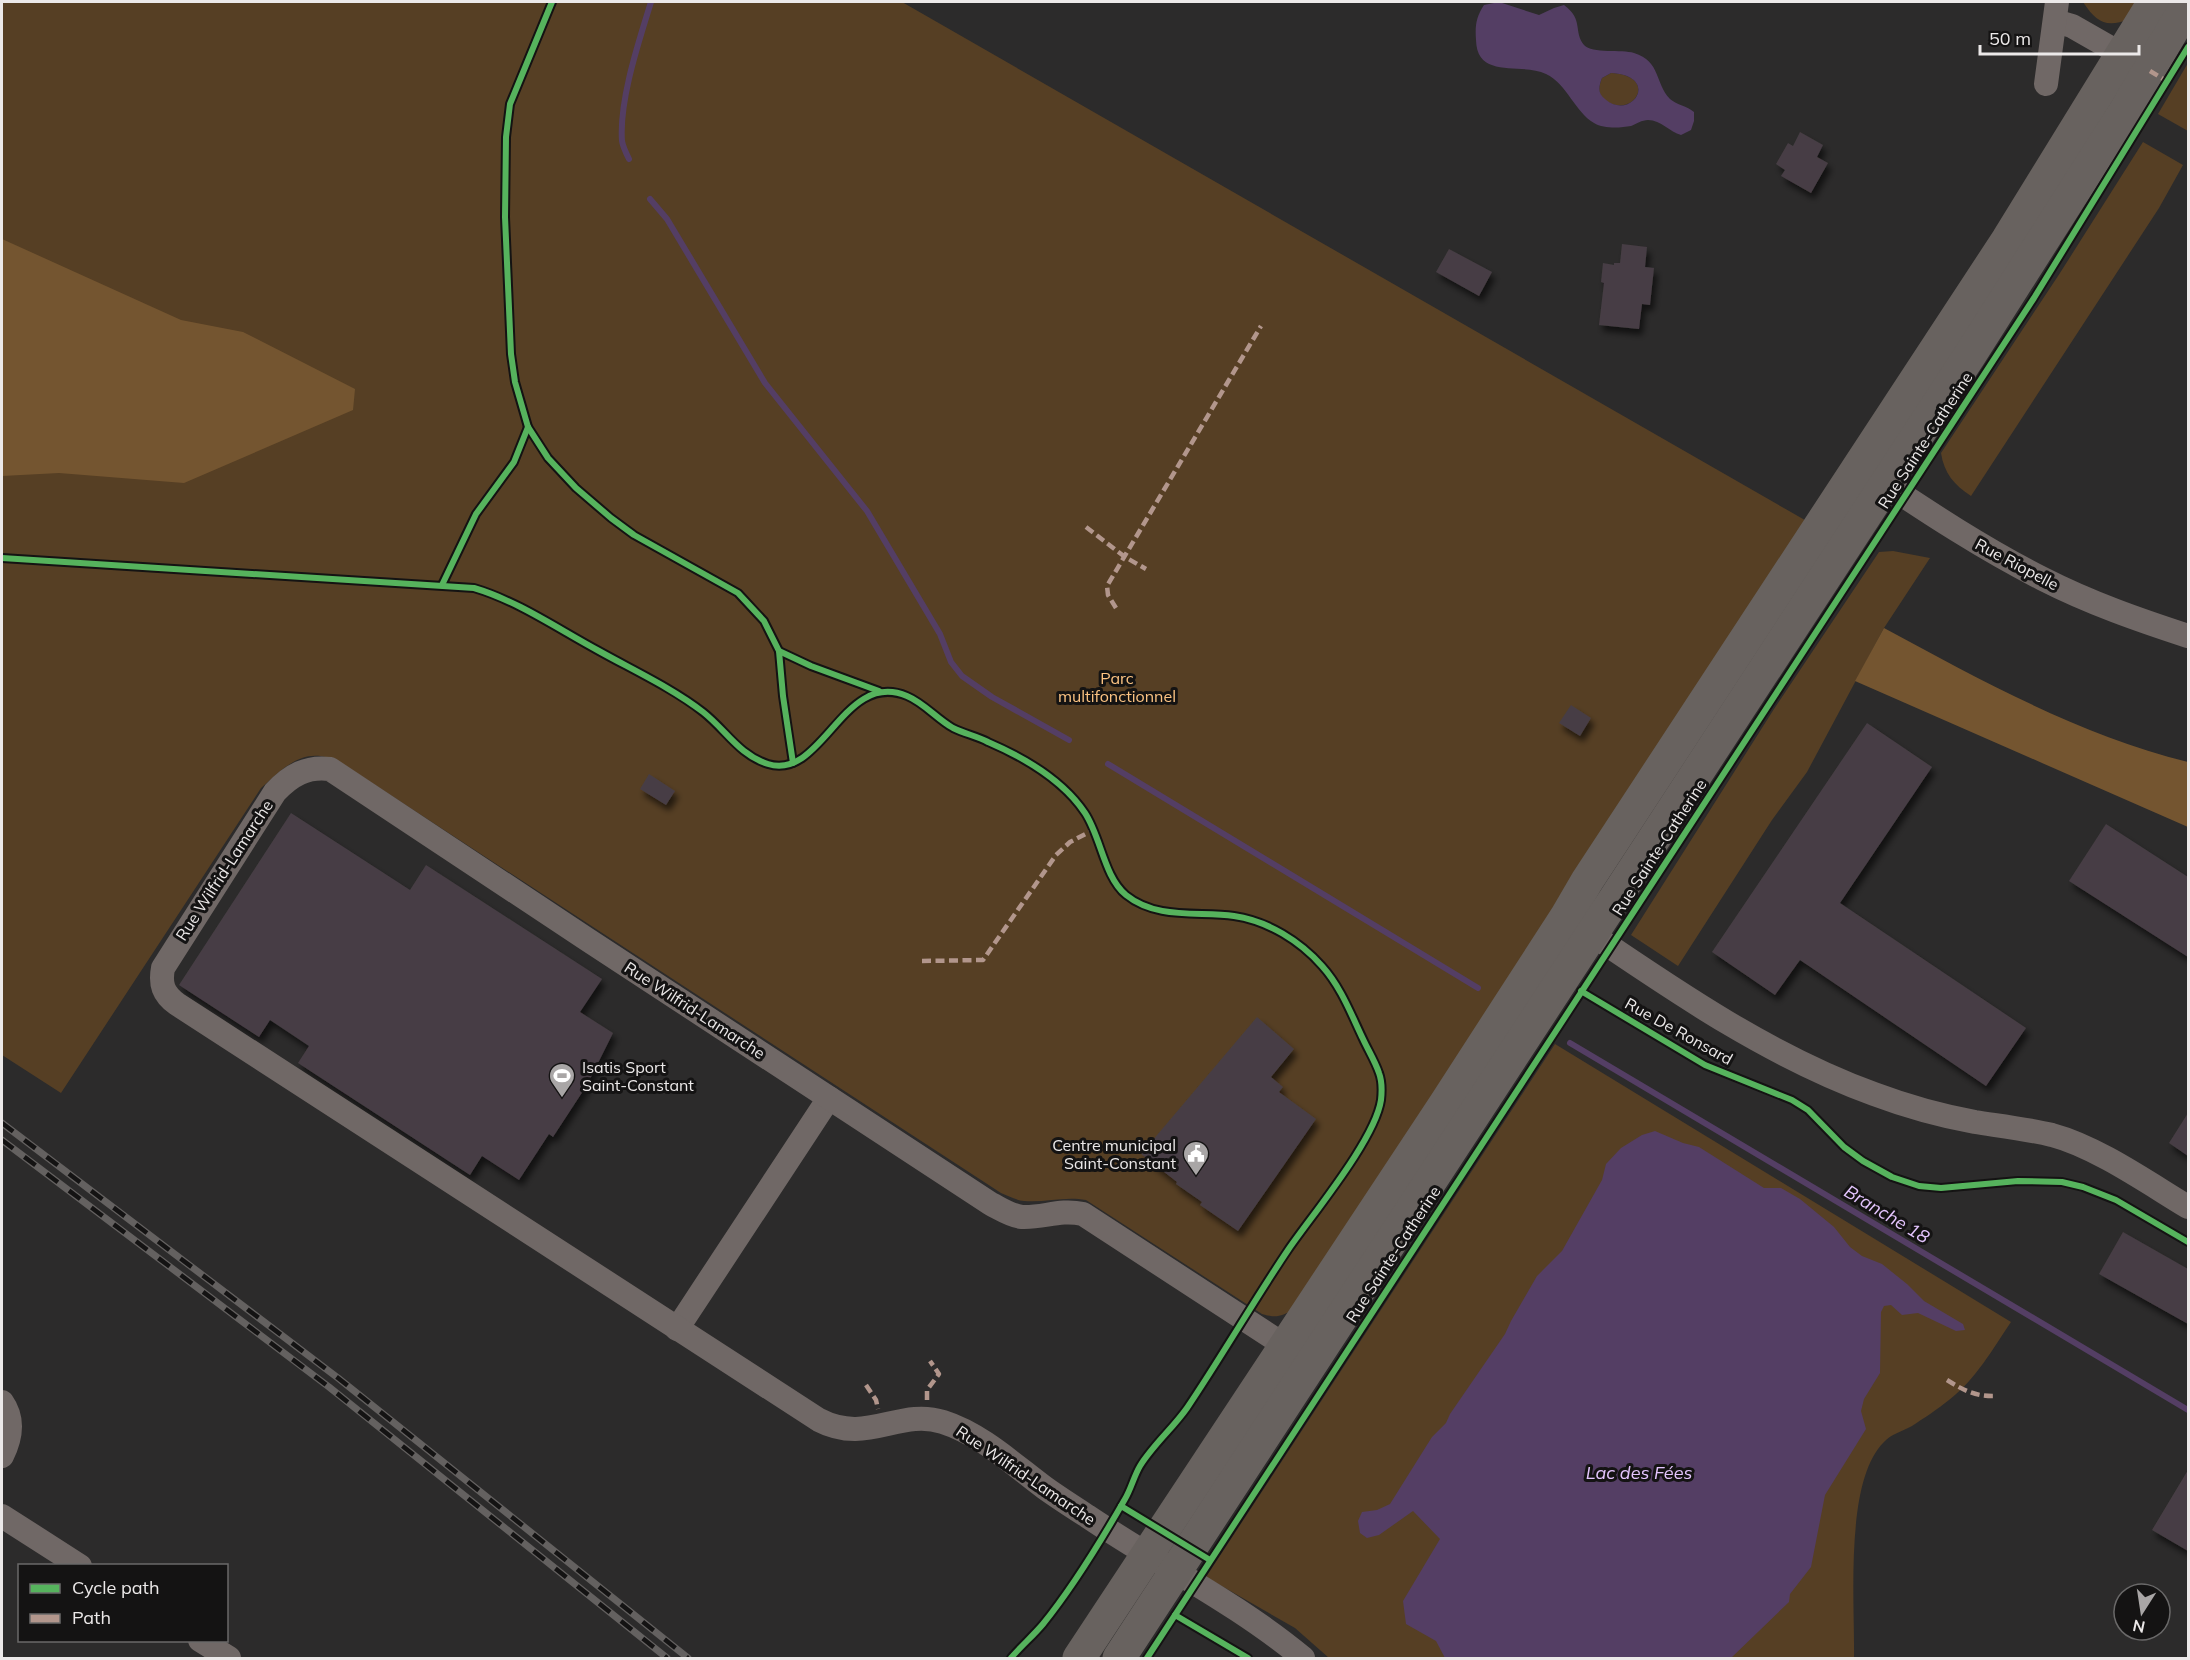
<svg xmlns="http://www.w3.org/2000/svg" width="2190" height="1660" font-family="Mulish,sans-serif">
	<defs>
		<filter id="shadow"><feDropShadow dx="3.5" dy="6" stdDeviation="3" flood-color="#0009"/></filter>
	</defs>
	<rect width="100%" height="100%" fill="#2c2b2b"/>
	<!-- green -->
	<g fill="#563f24">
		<path d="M2,2h900l908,521 -517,786c-11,8 -18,9 -31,5l-176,-114c-22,-4 -41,3 -62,1 -8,-1 -16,-5 -23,-8l-658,-429c-37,-20 -55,0 -82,24l-200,305 -59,-38z"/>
		<path d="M2083,2h58l-11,17c-24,9 -33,4 -47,-17z"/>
		<polygon points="2188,63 2188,131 2158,114"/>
		<path d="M1611,73c51,3 20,49 -7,26 -7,-6 -5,-13 -2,-21z"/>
		<path d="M2143,142l40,23 -24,43 -188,288c-17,-11 -27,-23 -30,-43l119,-180z"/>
		<polygon points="1893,551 1930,558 1884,628 1807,772 1772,820 1678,966 1631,935 1774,709 1879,552"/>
		<path d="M1555,1044l456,278c-19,28 -35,57 -62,78 -11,9 -25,18 -37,26 -9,5 -21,8 -28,16 -40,39 -29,162 -30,216h-525l-34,-30 -89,-51z"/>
	</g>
	<!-- forest -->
	<g fill="#745530">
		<polygon points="2,239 181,320 243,332 355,389 353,410 184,483 59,473 2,476"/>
		<path d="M1884,628c98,53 196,107 304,134v65l-333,-146z"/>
	</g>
	<!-- water -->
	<g fill="#543e64" fill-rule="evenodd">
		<path d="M1499,2l40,13 15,-7 10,-3c20,15 9,26 20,40 8,9 38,4 50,8 27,8 21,31 36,46 7,6 17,7 24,13v9l-3,9 -10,5c-11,-3 -20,-15 -33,-15 -6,0 -12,4 -17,6 -11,2 -27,3 -37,-3 -19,-11 -27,-39 -48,-49 -25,-12 -69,6 -70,-34 -1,-14 0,-23 8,-35zM1611,73c51,3 20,49 -6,26 -8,-6 -6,-13 -3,-21z"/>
		<polygon points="1655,1131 1683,1143 1699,1147 1764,1188 1781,1188 1800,1199 1834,1227 1850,1247 1862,1256 1882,1264 1907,1284 1924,1301 1963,1324 1965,1330 1956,1331 1918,1313 1902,1315 1891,1305 1884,1306 1881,1312 1880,1373 1864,1399 1861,1411 1866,1429 1825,1495 1811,1567 1790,1594 1789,1602 1731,1658 1445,1658 1436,1641 1406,1624 1403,1601 1440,1539 1413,1511 1379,1535 1367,1538 1360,1533 1358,1521 1362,1512 1377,1510 1390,1504 1432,1437 1446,1423 1450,1414 1505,1334 1511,1321 1537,1276 1562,1251 1602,1180 1606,1164 1621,1148 1642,1135"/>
	</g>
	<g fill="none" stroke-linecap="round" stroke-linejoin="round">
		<!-- stream -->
		<g stroke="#543e64" stroke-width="6">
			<path d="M629,159c-3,-6 -6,-12 -7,-18 -3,-41 17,-100 29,-139"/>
			<polyline points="650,199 667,219 765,383 867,511 940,634 951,662 962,676 992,697 1069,740"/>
			<polyline points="1108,764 1478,988"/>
			<polyline points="1570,1043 2188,1410"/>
		</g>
	</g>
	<!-- building -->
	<g fill="#473e44" filter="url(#shadow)">
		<polygon points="1800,132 1823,145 1817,157 1828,163 1811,193 1781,176 1785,170 1776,164 1788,143 1793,146"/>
		<polygon points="1622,244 1647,247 1645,267 1654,268 1650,305 1642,304 1639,329 1599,325 1604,283 1601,282 1603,263 1614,265 1614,263 1620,263"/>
		<polygon points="1449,249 1492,272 1479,296 1436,272"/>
		<polygon points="1571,705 1591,718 1580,736 1559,723"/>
		<polygon points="1867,723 1932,767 1840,903 2026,1028 1986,1086 1800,960 1775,995 1712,952"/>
		<polygon points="649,774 675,791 666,805 640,789"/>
		<polygon points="291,813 410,890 426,865 602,979 580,1012 613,1033 587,1085 553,1137 549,1134 519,1180 482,1156 470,1175 298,1063 309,1046 270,1020 259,1037 179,985"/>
		<polygon points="2106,824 2188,877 2188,957 2069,881"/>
		<polygon points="1257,1017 1294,1049 1271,1077 1283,1087 1279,1092 1316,1119 1238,1231 1200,1205 1202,1202 1176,1184 1177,1182 1141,1154"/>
		<polygon points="2188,1113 2188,1156 2169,1143"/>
		<polygon points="2123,1232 2188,1269 2188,1324 2099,1274"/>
		<polygon points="2188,1470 2188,1551 2152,1530"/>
	</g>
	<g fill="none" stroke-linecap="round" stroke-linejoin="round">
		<!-- street -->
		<g stroke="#706866" stroke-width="24">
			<polyline points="2055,21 2072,26 2135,62"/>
			<polyline points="2046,84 2057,2"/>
			<path d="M1874,476c55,37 110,73 169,103 47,24 96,41 145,57"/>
			<path d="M1578,925c94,64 189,130 296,169 32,12 68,22 101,28 26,4 52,7 77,13 45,12 96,48 136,72"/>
			<polyline points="677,1329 829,1098"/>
			<path d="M1284,1345l-201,-131c-24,-5 -39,4 -61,3 -11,-1 -21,-8 -31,-13l-403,-264 -258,-171c-23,-3 -39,6 -55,23l-112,176c-3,16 0,26 14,36l642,416c48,25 80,-12 124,2 38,12 71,43 102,66 14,10 28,19 42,28 71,48 150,87 216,142"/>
			<path d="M2,1402c12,17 9,36 0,54"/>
			<polyline points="2,1516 80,1566"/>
			<polyline points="200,1640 229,1658"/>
		</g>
		<!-- secondary -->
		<g stroke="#68625f" stroke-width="33">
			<polyline points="1079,1658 1445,1104 1566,917 1587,881 2008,239 2154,2"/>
			<polyline points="1119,1658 1970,355 2125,111 2188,4"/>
		</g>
		<defs>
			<g id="rail">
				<polyline points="2,1123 338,1378 688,1658"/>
				<polyline points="2,1140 329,1387 667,1658"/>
			</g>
		</defs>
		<!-- rail casing -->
		<use href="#rail" stroke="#646160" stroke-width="7"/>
		<!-- rail -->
		<use href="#rail" stroke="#141313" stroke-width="4.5" stroke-dasharray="14" stroke-linecap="butt"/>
		<!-- quiet -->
		<g stroke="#b2968c" stroke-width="4.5" stroke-dasharray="9 4.5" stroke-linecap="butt">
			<polyline points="2150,71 2168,82"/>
			<polyline points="1086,527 1125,557 1146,569"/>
			<polyline points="1116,608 1108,595 1107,586 1261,326"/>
			<polyline points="922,961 983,960 1056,855 1070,842 1095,829"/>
			<path d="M1947,1380c16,10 29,17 49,16"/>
			<polyline points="866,1385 876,1400 878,1409"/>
			<polyline points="927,1400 927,1390 939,1374 930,1361"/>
		</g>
		<defs>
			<g id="cycleway">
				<polyline points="552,2 510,104 506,137 505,217 511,354 515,382 528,427 548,458 576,488 611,518 634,535 738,593 764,621 779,651 811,666 879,691"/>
				<path d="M2,558l472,30c44,13 84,41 125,63 34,19 73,37 104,61 23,18 36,43 65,52 55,17 75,-95 139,-68 17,7 30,23 46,32 12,6 24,8 35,14 35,15 75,38 97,71 16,24 19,64 41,82 31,25 73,16 108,21 34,5 66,25 88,50 19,21 29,48 41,73 5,11 12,22 16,34 3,8 3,18 2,27 -6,40 -69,115 -93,150 -35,52 -66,106 -101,158 -14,20 -34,37 -47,58 -6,10 -9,23 -15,33 -24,42 -52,88 -82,125 -10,12 -22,22 -32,34"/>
				<polyline points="442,585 476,514 514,462 528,427"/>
				<polyline points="779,651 783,696 793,763"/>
				<polyline points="1581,991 1705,1065 1792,1100 1808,1110 1844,1147 1863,1161 1892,1177 1919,1186 1941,1188 2018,1181 2062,1182 2083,1187 2116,1200 2188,1242"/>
				<polyline points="1121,1506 1210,1560"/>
				<polyline points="1175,1615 1248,1658"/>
				<polyline points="1147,1658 2034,298 2188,47"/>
			</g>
		</defs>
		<!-- cycleway casing -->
		<use href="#cycleway" stroke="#141313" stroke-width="10"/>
		<!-- cycleway -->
		<use href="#cycleway" stroke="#56b35d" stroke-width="6"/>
	</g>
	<!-- icons -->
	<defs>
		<symbol id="stadium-pin" viewBox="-11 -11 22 30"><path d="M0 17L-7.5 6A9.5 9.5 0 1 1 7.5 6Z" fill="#a9a6a6" stroke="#141313"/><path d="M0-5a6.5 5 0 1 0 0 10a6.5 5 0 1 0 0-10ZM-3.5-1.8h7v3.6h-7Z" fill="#fff"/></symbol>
		<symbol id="civic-pin" viewBox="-11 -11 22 30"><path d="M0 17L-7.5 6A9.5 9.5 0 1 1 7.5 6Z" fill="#a9a6a6" stroke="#141313"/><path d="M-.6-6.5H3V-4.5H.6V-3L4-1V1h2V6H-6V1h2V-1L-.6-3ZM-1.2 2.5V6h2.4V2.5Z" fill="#fff"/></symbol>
	</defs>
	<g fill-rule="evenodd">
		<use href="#stadium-pin" x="547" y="1061" width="30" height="40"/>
		<use href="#civic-pin" x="1181" y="1139" width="30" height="40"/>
	</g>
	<g text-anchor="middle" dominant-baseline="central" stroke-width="6" stroke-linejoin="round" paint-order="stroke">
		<!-- street labels -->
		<g font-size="16" fill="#ece9e9" stroke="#141313">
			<text transform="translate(1925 440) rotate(-57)">Rue Sainte-Catherine</text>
			<text transform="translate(2017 564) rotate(28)">Rue Riopelle</text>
			<text transform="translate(1659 847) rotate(-57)">Rue Sainte-Catherine</text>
			<text transform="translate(224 870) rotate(-57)">Rue Wilfrid-Lamarche</text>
			<text transform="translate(695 1010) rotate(33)">Rue Wilfrid-Lamarche</text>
			<text transform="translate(1679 1031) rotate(29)">Rue De Ronsard</text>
			<text transform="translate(1393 1254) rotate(-57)">Rue Sainte-Catherine</text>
			<text transform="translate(1026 1475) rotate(34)">Rue Wilfrid-Lamarche</text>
		</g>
		<!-- park labels -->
		<g font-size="16" fill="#fdc483" stroke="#141313">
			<text x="1117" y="678">Parc<tspan x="1117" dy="18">multifonctionnel</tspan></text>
		</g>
		<!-- poi labels -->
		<g font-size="16" fill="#ece9e9" stroke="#141313" text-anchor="start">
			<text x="582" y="1067">Isatis Sport<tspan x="582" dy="18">Saint-Constant</tspan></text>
			<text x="1176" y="1145" text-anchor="end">Centre municipal<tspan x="1176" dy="18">Saint-Constant</tspan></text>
		</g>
		<!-- water labels -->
		<g font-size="18" font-style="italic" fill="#e4c5fe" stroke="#141313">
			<text transform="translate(1887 1214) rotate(31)">Branche 18</text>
			<text x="1639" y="1472">Lac des Fées</text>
		</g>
	</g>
	<!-- border -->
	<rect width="2190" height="1660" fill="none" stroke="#ece9e9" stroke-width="6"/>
	<!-- legend -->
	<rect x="18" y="1564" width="210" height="78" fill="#141313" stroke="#6a6969" stroke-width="1.5"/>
	<rect x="30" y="1584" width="30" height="9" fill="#56b35d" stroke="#6a6969" stroke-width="1.5"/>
	<text x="72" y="1594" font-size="18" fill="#ece9e9">Cycle path</text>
	<rect x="30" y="1614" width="30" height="9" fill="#b2968c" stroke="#6a6969" stroke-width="1.5"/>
	<text x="72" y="1624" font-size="18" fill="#ece9e9">Path</text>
	<!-- north arrow -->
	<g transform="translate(2142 1612) rotate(192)"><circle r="28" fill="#141313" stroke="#6a6969" stroke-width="1.5"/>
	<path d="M0-4.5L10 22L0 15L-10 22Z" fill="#a9a6a6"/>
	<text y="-9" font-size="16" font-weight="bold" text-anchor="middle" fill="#ece9e9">N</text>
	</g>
	<!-- scale -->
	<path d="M1980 45v9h159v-9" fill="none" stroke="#ece9e9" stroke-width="3"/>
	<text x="1989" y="45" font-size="18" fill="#ece9e9" stroke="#141313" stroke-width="4.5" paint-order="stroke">50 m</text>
</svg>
